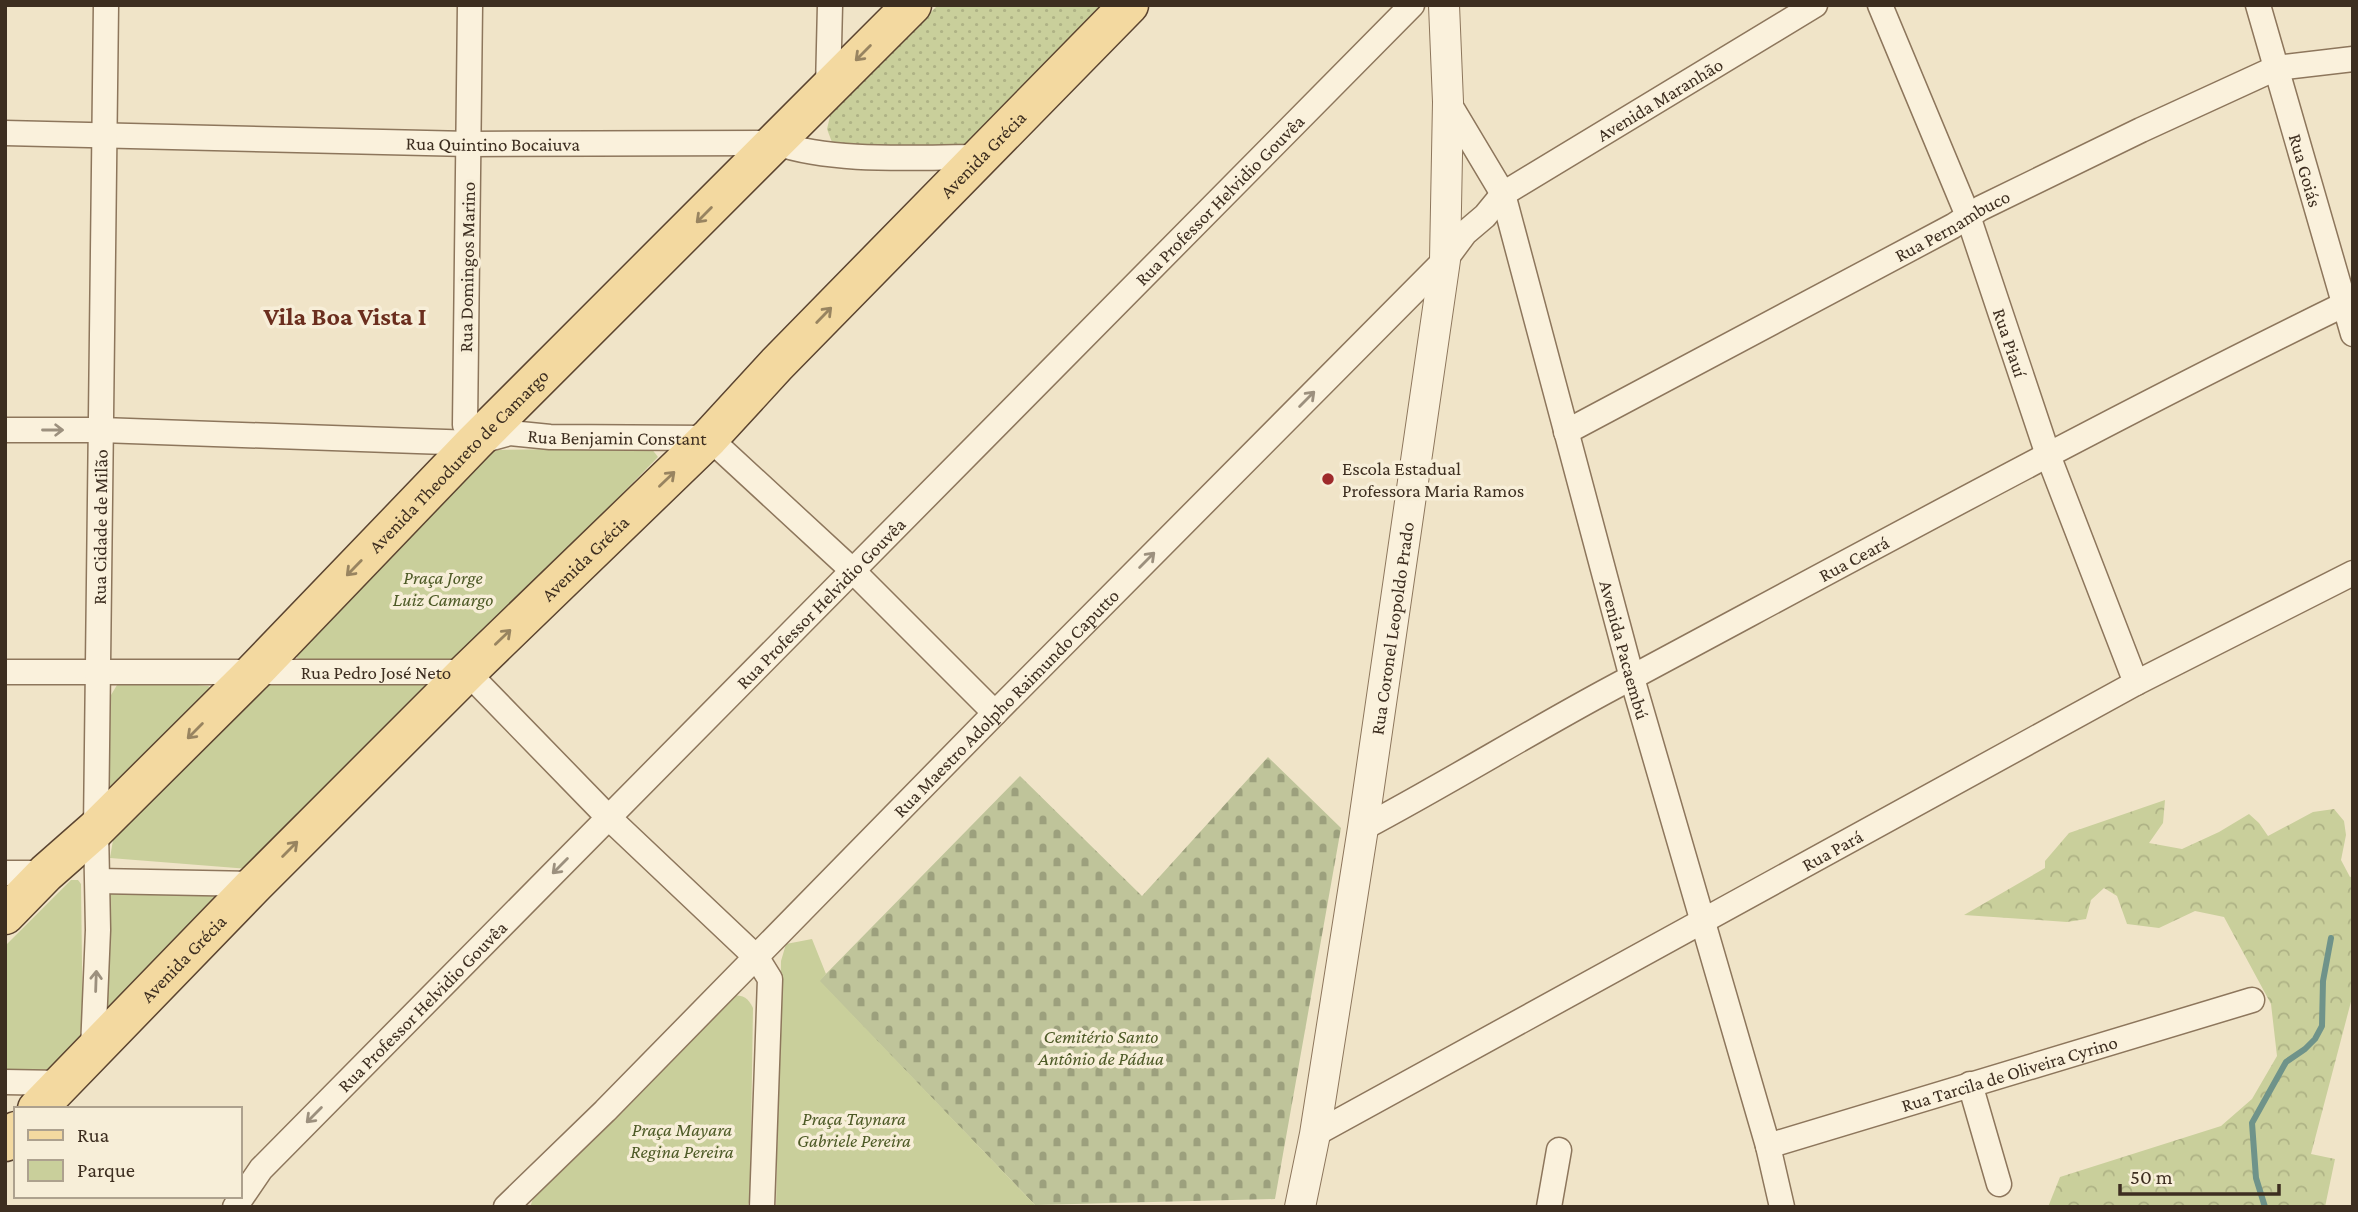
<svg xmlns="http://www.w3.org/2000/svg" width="2358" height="1212" font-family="'Crimson Pro',serif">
	<defs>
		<pattern id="grass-dots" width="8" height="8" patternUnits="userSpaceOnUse" patternTransform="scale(1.75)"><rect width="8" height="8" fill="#c9cf9b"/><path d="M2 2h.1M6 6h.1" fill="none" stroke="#aeb285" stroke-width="1.8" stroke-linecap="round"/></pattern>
		<pattern id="forest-crowns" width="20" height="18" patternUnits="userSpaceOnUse" patternTransform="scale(1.75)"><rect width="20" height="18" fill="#c9cf9b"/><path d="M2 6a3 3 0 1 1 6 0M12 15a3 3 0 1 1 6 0" fill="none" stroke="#aeb285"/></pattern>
		<pattern id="cemetery-stones" width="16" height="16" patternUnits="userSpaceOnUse" patternTransform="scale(1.75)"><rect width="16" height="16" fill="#bfc49a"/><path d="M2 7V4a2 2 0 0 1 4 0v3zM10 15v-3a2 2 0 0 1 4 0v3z" fill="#9ca07d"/></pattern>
	</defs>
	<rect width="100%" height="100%" fill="#f0e4c8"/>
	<!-- grass -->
	<polygon fill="url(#grass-dots)" points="938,5 1114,5 973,151 833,145 827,129 831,112"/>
	<!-- forest -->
	<polygon fill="url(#forest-crowns)" points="2165,800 2163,823 2149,843 2182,849 2219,832 2249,814 2259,823 2268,836 2313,812 2334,809 2344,821 2346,835 2341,860 2350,877 2353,876 2353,994 2311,1154 2335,1159 2325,1207 2048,1207 2060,1177 2221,1126 2252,1099 2277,1056 2271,1004 2224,917 2195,911 2159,928 2127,924 2117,896 2104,888 2091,900 2086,919 2067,922 1964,915 2045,868 2045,861 2069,833"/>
	<!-- cemetery -->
	<polygon fill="url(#cemetery-stones)" points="1268,757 1341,828 1275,1199 1035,1205 819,981 1020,776 1142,896"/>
	<!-- green -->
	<g fill="#c9cf9b">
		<polygon points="651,448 658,457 457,662 307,662 297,658 297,652 491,450"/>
		<polygon points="134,679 208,686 213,689 102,810 111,695 117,685"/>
		<polygon points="435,683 249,869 110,858 114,834 265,684"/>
		<polygon points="71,880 78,880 81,884 83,1040 55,1077 5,1076 5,946"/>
		<polygon points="223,888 106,1029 108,890"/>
		<polygon points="812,939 826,974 820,981 1037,1207 776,1207 781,961 786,944"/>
		<path d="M732,995c12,0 16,3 21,13l-3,192 -3,7h-217l4,-11z"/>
	</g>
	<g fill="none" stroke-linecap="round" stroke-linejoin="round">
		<!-- stream -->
		<polyline stroke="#6f938a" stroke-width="6" points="2265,1207 2256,1178 2252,1123 2286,1062 2305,1049 2315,1039 2322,1026 2323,981 2331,938"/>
		<defs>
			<g id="minor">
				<polyline points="470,5 465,425 474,443"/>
				<path id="s1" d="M1880,5l88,211 80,239 88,228"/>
				<path id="s2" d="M2258,5l95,329"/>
				<polyline points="828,88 830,5"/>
				<path id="s3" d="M1448,102l55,92 129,484 136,468 14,61"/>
				<path id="s4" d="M5,133l464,11 307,-1c59,20 140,14 203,14"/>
				<path id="s5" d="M5,430h96l373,13 36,-10 40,4 159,1 143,132 143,143"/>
				<path id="s6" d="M1566,432l387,-206 28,-18 160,-78 135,-62 77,-9"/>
				<path id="s7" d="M5,672h462l141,145 149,141 13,21 -8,228"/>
				<path id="s8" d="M1363,828c85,-45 165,-95 249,-140 243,-130 485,-263 733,-384l8,-1"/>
				<polyline points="5,873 46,873"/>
				<polyline points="98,881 255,884"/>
				<path id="s9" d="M93,1049l5,-119 -2,-101 10,-824"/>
				<polyline points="5,1082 61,1083"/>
				<polyline points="1970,1084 1999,1184"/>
				<path id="s10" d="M1315,1134l821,-451 217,-110"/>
				<path id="s11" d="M1768,1146l484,-146"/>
				<path id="s12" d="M235,1207l26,-38 1151,-1164"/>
				<path id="s13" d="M506,1207l99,-96 390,-398 450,-453 20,-27 20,-17 18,-22 312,-189"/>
				<polyline points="1549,1207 1559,1150"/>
			</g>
			<g id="tertiary">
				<path id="s14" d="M1300,1207l15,-73 48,-306 82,-568 3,-158 -4,-97"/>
			</g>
			<g id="primary">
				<path id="s15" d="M5,915l41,-42 50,-44 157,-156 221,-230 438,-438"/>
				<path id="s16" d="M37,1109l218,-225 212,-212 242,-234 68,-74 352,-359"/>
				<polyline points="5,1142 16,1131"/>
			</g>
		</defs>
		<!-- minor casing -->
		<use href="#minor" stroke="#8d765c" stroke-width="27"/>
		<!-- tertiary casing -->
		<use href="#tertiary" stroke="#8d765c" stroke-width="32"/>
		<!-- primary casing -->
		<use href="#primary" stroke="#5b4430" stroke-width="41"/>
		<!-- minor -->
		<use href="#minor" stroke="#faf1dc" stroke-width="24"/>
		<!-- tertiary -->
		<use href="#tertiary" stroke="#faf1dc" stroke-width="30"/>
		<!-- primary -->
		<use href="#primary" stroke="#f3d9a0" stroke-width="38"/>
	</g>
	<!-- one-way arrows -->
	<defs><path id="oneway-shaft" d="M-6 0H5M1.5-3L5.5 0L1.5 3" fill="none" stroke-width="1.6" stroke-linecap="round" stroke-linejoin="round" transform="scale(1.75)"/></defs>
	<g stroke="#988460">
		<use href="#oneway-shaft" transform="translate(863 53) rotate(135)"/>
		<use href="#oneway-shaft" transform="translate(704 215) rotate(135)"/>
		<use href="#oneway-shaft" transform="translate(824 315) rotate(-46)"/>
		<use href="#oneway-shaft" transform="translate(667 479) rotate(-44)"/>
		<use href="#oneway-shaft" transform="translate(354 568) rotate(134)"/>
		<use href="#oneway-shaft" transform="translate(503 637) rotate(-44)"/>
		<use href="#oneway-shaft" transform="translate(195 731) rotate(135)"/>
		<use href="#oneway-shaft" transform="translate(290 849) rotate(-45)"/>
	</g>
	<g stroke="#9c907e">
		<use href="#oneway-shaft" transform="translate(1307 399) rotate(-45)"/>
		<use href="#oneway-shaft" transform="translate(53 430)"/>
		<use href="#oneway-shaft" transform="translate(1147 560) rotate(-45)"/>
		<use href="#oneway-shaft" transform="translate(560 866) rotate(135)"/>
		<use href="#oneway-shaft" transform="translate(96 981) rotate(-88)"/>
		<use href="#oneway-shaft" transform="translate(314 1115) rotate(135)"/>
	</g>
	<!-- markers -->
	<circle fill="#9e2a2b" stroke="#f7eed8" stroke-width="2.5" cx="1328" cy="479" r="7"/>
	<g text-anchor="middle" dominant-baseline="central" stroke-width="7" stroke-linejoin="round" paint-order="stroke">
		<!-- street labels -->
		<g font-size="19" fill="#3d2e20" stroke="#f7eed8">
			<text stroke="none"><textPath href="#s13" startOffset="1605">Avenida Maranhão</textPath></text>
			<text stroke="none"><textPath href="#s4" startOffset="488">Rua Quintino Bocaiuva</textPath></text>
			<text stroke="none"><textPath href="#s16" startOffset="1344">Avenida Grécia</textPath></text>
			<text stroke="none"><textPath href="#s2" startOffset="172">Rua Goiás</textPath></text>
			<text stroke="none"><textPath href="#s12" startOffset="1409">Rua Professor Helvidio Gouvêa</textPath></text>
			<text stroke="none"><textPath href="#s6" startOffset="438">Rua Pernambuco</textPath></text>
			<text transform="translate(467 267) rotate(-89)">Rua Domingos Marino</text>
			<text stroke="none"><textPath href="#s1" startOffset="362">Rua Piauí</textPath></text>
			<text stroke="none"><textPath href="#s5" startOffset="614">Rua Benjamin Constant</textPath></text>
			<text stroke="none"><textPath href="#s15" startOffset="642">Avenida Theodureto de Camargo</textPath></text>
			<text stroke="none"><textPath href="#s9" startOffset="522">Rua Cidade de Milão</textPath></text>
			<text stroke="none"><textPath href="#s16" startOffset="777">Avenida Grécia</textPath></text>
			<text stroke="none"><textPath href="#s8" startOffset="560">Rua Ceará</textPath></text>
			<text stroke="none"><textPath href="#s12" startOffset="842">Rua Professor Helvidio Gouvêa</textPath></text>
			<text stroke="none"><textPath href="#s14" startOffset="586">Rua Coronel Leopoldo Prado</textPath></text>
			<text stroke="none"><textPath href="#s3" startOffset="579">Avenida Pacaembú</textPath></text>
			<text stroke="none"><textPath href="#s7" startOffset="371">Rua Pedro José Neto</textPath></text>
			<text stroke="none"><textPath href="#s13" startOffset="710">Rua Maestro Adolpho Raimundo Caputto</textPath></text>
			<text stroke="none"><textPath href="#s10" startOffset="590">Rua Pará</textPath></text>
			<text stroke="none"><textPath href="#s16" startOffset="210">Avenida Grécia</textPath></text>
			<text stroke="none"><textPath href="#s12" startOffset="275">Rua Professor Helvidio Gouvêa</textPath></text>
			<text stroke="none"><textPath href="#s11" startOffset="252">Rua Tarcila de Oliveira Cyrino</textPath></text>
		</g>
		<!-- poi labels -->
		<g font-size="19" fill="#3d2e20" stroke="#f7eed8" text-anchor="start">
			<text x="1342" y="468">Escola Estadual<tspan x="1342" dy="22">Professora Maria Ramos</tspan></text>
		</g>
		<!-- park labels -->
		<g font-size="19" font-style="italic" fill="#4d5a26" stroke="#f7eed8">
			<text x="443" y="577">Praça Jorge<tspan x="443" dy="22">Luiz Camargo</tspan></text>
			<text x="1101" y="1036">Cemitério Santo<tspan x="1101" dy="22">Antônio de Pádua</tspan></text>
			<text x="854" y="1118">Praça Taynara<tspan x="854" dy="22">Gabriele Pereira</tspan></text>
			<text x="682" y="1129">Praça Mayara<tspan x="682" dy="22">Regina Pereira</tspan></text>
		</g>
		<!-- district labels -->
		<g font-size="26" font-weight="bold" fill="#6b2e1e" stroke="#f7eed8">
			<text x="345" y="316">Vila Boa Vista I</text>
		</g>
	</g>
	<!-- border -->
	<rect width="2358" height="1212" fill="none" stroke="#3d2e20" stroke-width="14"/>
	<!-- legend -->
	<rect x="14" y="1107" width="228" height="91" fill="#f7eed8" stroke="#ada18e" stroke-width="2"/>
	<rect x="28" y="1130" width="35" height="10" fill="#f3d9a0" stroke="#ada18e" stroke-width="2"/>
	<text x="77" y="1142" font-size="21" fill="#3d2e20">Rua</text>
	<rect x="28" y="1160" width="35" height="21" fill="#c9cf9b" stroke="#ada18e" stroke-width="2"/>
	<text x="77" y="1177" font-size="21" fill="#3d2e20">Parque</text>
	<!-- scale -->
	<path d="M2120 1184v10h159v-10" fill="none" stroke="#3d2e20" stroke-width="3.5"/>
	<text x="2130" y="1184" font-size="21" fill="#3d2e20" stroke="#f7eed8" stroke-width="5" paint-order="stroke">50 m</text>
</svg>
